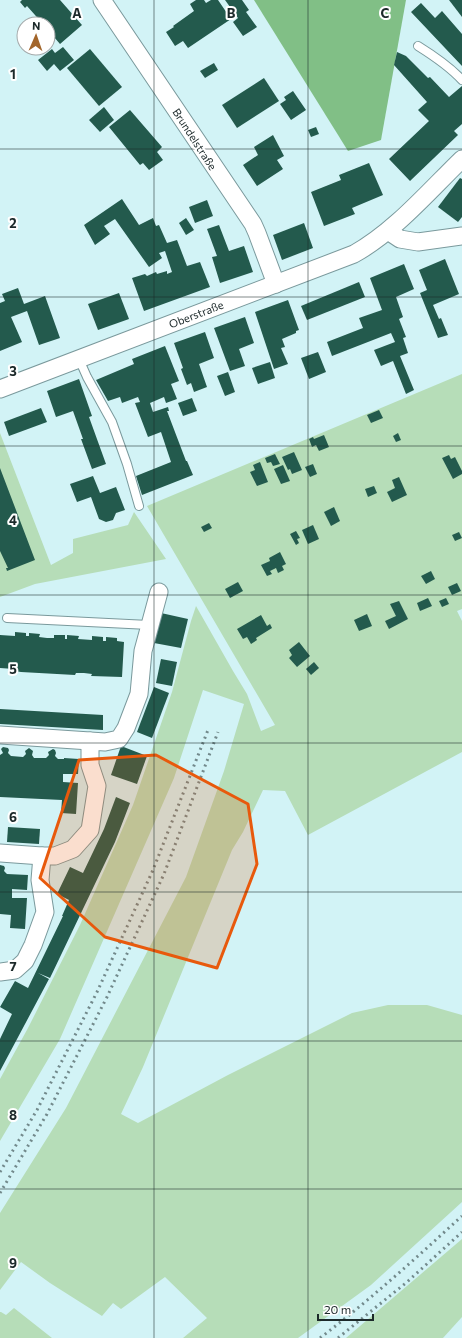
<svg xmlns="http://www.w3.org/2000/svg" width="462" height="1338" font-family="Commissioner,sans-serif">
	<rect width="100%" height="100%" fill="#d2f3f6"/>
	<!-- green -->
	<g fill="#b6ddb8">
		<polygon points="462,374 462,609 457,611 462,621 462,752 308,835 285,791 263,790 243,832 232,850 143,1067 121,1114 138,1123 228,1075 352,1013 388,1005 427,1005 462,1015 462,1202 371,1285 298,1338 183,1338 207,1318 165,1277 121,1309 113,1303 102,1316 50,1283 21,1262 0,1290 0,1213 66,1108 186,877 224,771 244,704 203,690 174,778 60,1039 0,1141 0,1079 28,1028 80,925 133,805 172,692 191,621 196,606 233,671 247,694 261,731 275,725 147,506"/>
		<polygon points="0,433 51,565 73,553 73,539 128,525 134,512 166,559 35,584 0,597"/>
		<polygon points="462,1239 462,1317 443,1338 346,1338"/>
		<polygon points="14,1308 52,1338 0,1338 0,1312 1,1312 6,1315"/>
	</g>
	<!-- forest -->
	<polygon fill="#81bf86" points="254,0 406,0 381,140 348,151"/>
	<!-- building -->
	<g fill="#235a4d">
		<polygon points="22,0 60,0 82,25 60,44 48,30 48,24 43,24 27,6 25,8 20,2"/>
		<polygon points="196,0 204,0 206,3 211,0 218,0 231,19 188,48 183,41 175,46 166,32 174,27 173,26 194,11 190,4"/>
		<polygon points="225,0 242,0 249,10 246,12 257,27 243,36 233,22 238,18"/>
		<polygon points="449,0 462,0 462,17"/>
		<polygon points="421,3 435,18 442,11 462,34 462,66 411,12"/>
		<polygon points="63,47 74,60 60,71 54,64 47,71 38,60 52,49 55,53"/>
		<polygon points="90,49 122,87 99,106 67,68"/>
		<polygon points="397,52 406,56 428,78 430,77 449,97 462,86 462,124 454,131 458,135 410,181 389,159 429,121 418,110 427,102 394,65"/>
		<polygon points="214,63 218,70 205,78 200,71"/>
		<polygon points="264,78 279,101 237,128 222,105"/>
		<polygon points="293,91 306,110 291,120 280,104 286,100 284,97"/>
		<polygon points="104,107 114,120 100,132 89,120"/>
		<polygon points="130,110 162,147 157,152 163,160 149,170 143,163 140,165 109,127"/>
		<polygon points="316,127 319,134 311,137 308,130"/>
		<polygon points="273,135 284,156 277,160 283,169 257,186 243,165 258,155 254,147"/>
		<polygon points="369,163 383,195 352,208 355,214 324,226 311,192 341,180 339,175"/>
		<polygon points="460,178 462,179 462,217 458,222 438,207"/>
		<polygon points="122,199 139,225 153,218 156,226 159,225 167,243 177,240 187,266 200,262 210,287 144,311 132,278 145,274 147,276 156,272 157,274 167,271 167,274 172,272 165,251 159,253 162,258 149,267 115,219 104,226 110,234 95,245 84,225"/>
		<polygon points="207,200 213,216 195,223 189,207"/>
		<polygon points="186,218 194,230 186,235 179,223"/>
		<polygon points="304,223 313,248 282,260 273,235"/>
		<polygon points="219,225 229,251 244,246 253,272 220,283 212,257 217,256 207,229"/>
		<polygon points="445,259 459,294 433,305 439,319 441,318 448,335 438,338 420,293 427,290 419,270"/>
		<polygon points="404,264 414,289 396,297 403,317 399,319 406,337 403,338 408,353 400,356 414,390 406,394 393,361 381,366 374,350 395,342 391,333 332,356 327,342 363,328 359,318 382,310 370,278"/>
		<polygon points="359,282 365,297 307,320 301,306"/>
		<polygon points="18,288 24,304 45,296 60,338 39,345 27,311 11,317 22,342 0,351 0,303 5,301 2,294"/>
		<polygon points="119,293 129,319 98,330 88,304"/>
		<polygon points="288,300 299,330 296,331 296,333 282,339 285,347 281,348 288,364 274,369 255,312"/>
		<polygon points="245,317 254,343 239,349 245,366 230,371 214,328"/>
		<polygon points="205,332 214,358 199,364 207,387 194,392 191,383 187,385 181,369 183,368 174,343"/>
		<polygon points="165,346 179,381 171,384 177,399 166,403 164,397 150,403 153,412 168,407 169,411 167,411 186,461 187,461 193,475 142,495 136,476 171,462 161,432 148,437 135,403 140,402 138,397 122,403 120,397 108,401 96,380 134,364 132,359"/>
		<polygon points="318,352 326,372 309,379 301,358"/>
		<polygon points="270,362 275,378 258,384 252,368"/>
		<polygon points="228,372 235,392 225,396 217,376"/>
		<polygon points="79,379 92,416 89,417 106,464 92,469 81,439 83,439 73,411 56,417 47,391"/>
		<polygon points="192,398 197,411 183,416 178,403"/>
		<polygon points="41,408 47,422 9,436 4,422"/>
		<polygon points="379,410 383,418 371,423 367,415"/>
		<polygon points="398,433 401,440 396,442 393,436"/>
		<polygon points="324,435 329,447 319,451 316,445 312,447 309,439 313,437 314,439"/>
		<polygon points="294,452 302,470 292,474 290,469 288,470 282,457"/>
		<polygon points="275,454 280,464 273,466 271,462 267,463 265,458"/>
		<polygon points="449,455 451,459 455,457 462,471 462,474 453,479 442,458"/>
		<polygon points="260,462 268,482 257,486 250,472 255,470 253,465"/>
		<polygon points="313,464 317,474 310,477 305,467"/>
		<polygon points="283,465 290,481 281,484 274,469"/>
		<polygon points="0,468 35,560 7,571 6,568 8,568 0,551"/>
		<polygon points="93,476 100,493 116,487 125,510 116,513 113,520 106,522 99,519 91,497 77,502 70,484"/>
		<polygon points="399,477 407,495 392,502 387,492 395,488 392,480"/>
		<polygon points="374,486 377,493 368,497 365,489"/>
		<polygon points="334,507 340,521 331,526 324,512"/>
		<polygon points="209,523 212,528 204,532 201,527"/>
		<polygon points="313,525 319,539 308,544 302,530"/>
		<polygon points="296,531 300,538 297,539 299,543 296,545 290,534"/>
		<polygon points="459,532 462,538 455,541 452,535"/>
		<polygon points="280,552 286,564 282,566 284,570 278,573 276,568 270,571 272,574 267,576 261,565 270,561 269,558"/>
		<polygon points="431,571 435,579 426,584 421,576"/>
		<polygon points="238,582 243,591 230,598 225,589"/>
		<polygon points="457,583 461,591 452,595 448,587"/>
		<polygon points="428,598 432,606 420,611 417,603"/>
		<polygon points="446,598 449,604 442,607 439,601"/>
		<polygon points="399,601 408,619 389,629 385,621 396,616 390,604"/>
		<polygon points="161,613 188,619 181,648 154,643"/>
		<polygon points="367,614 372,626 359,631 354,620"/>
		<polygon points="261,615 267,626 270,624 272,628 256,638 257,640 251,644 247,637 243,639 237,629"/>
		<polygon points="15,632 26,633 26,636 29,636 29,633 40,634 39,637 47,638 54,638 54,635 65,635 65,639 67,639 67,635 79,636 78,639 92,640 92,636 103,637 103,641 106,641 106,637 117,638 117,641 124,642 122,677 91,676 92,674 84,673 76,673 75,675 21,672 14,671 14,669 0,668 0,635 15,636"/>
		<polygon points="299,642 310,656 297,667 289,658 292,655 289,650"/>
		<polygon points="161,659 177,662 172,686 156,683"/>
		<polygon points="314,662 319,668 311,675 306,669"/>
		<polygon points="154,687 169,693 152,738 137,732"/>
		<polygon points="0,709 103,715 103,730 0,724"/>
		<polygon points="121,746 147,756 137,784 111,775"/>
		<polygon points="3,747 8,748 9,750 8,753 11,756 23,757 26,754 25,751 29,748 33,751 32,755 34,758 46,758 49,755 48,752 53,749 55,750 56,753 55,756 58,759 64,759 64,758 79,759 78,774 63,774 63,782 78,783 76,814 61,813 62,800 0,797 0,755 3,753 1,749"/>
		<polygon points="116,797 130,803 115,842 50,978 38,973 49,979 0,1071 0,1039 12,1014 0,1007 15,981 28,988 63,916 62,916 69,900 57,894 70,867 83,873 104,829"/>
		<polygon points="8,827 40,829 39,844 7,842"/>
		<polygon points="0,865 4,866 5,868 4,871 7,874 28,875 27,890 12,889 12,898 27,898 25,929 10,928 11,915 0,914"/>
	</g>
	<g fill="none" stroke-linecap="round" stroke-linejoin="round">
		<defs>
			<g id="service">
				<path d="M418,46c16,10 31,20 44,34"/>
				<polyline points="79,359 87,377 112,422 127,464 139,506"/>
				<polyline points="7,618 149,625"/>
			</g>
			<g id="minor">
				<polyline points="102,0 253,224 257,233 276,284"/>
				<polyline points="388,231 400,239 418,242 462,236"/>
				<path d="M0,389l354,-135c40,-22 75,-63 108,-95"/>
				<polyline points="0,735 90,741"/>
				<polyline points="0,853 42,856"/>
				<polyline points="0,972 15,970 25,961 33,945 45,912 40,880 42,856 55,856 73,849 90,830 97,786 90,765 90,741 105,742 119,739 126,728 139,694 143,651 159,592"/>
			</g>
		</defs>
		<!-- service casing -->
		<use href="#service" stroke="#7a999c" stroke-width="10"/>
		<!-- minor casing -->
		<use href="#minor" stroke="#7a999c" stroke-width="19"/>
		<!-- service -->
		<use href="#service" stroke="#fff" stroke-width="8"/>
		<!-- minor -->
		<use href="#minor" stroke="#fff" stroke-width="17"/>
		<!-- rail -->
		<g stroke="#72898b" stroke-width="3" stroke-dasharray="2 4" stroke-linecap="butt">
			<polyline points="0,1172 37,1110 97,992 153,870 208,730"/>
			<polyline points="0,1193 47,1114 107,997 164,874 218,732"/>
			<path d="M320,1338c50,-38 96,-80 142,-122"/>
			<polyline points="338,1338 407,1282 462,1232"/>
		</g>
	</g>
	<!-- marked area -->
	<path fill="#e8590c" fill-opacity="0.2" stroke="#e8590c" stroke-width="3" stroke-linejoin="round" d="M156,755l92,49 9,60 -40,104 -112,-31 -65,-59 39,-118z"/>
	<!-- grid -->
	<path fill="none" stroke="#1c292a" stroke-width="1" stroke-opacity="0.55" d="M154,0v1338M308,0v1338M0,149h462M0,297h462M0,446h462M0,595h462M0,743h462M0,892h462M0,1041h462M0,1189h462"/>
	<g text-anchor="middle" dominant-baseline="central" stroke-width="4" stroke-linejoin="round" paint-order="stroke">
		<!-- street labels -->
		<g font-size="11" fill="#1c292a" stroke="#fff">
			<text transform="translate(195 139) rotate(57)">Brundelstraße</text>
			<text transform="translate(196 314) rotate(-21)">Oberstraße</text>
		</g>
	</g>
	<g font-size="13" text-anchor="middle" font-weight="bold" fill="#1c292a" stroke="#fff" stroke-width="4" stroke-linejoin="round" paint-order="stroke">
		<text x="77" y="18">A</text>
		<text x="231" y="18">B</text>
		<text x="385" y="18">C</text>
		<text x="13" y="79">1</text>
		<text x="13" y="228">2</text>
		<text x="13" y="376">3</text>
		<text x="13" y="525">4</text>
		<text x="13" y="674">5</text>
		<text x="13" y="822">6</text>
		<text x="13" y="971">7</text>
		<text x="13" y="1120">8</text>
		<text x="13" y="1268">9</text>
	</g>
	<!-- north arrow -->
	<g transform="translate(36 36) rotate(2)"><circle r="19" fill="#ffffff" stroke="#a4a9aa"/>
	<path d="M0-3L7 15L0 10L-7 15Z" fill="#a2652a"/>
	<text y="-6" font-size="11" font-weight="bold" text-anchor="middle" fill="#1c292a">N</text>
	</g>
	<!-- scale -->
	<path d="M318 1314v6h55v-6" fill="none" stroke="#1c292a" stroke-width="2"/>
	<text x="324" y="1314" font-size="12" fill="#1c292a" stroke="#ffffff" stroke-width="3" paint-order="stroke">20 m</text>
</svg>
